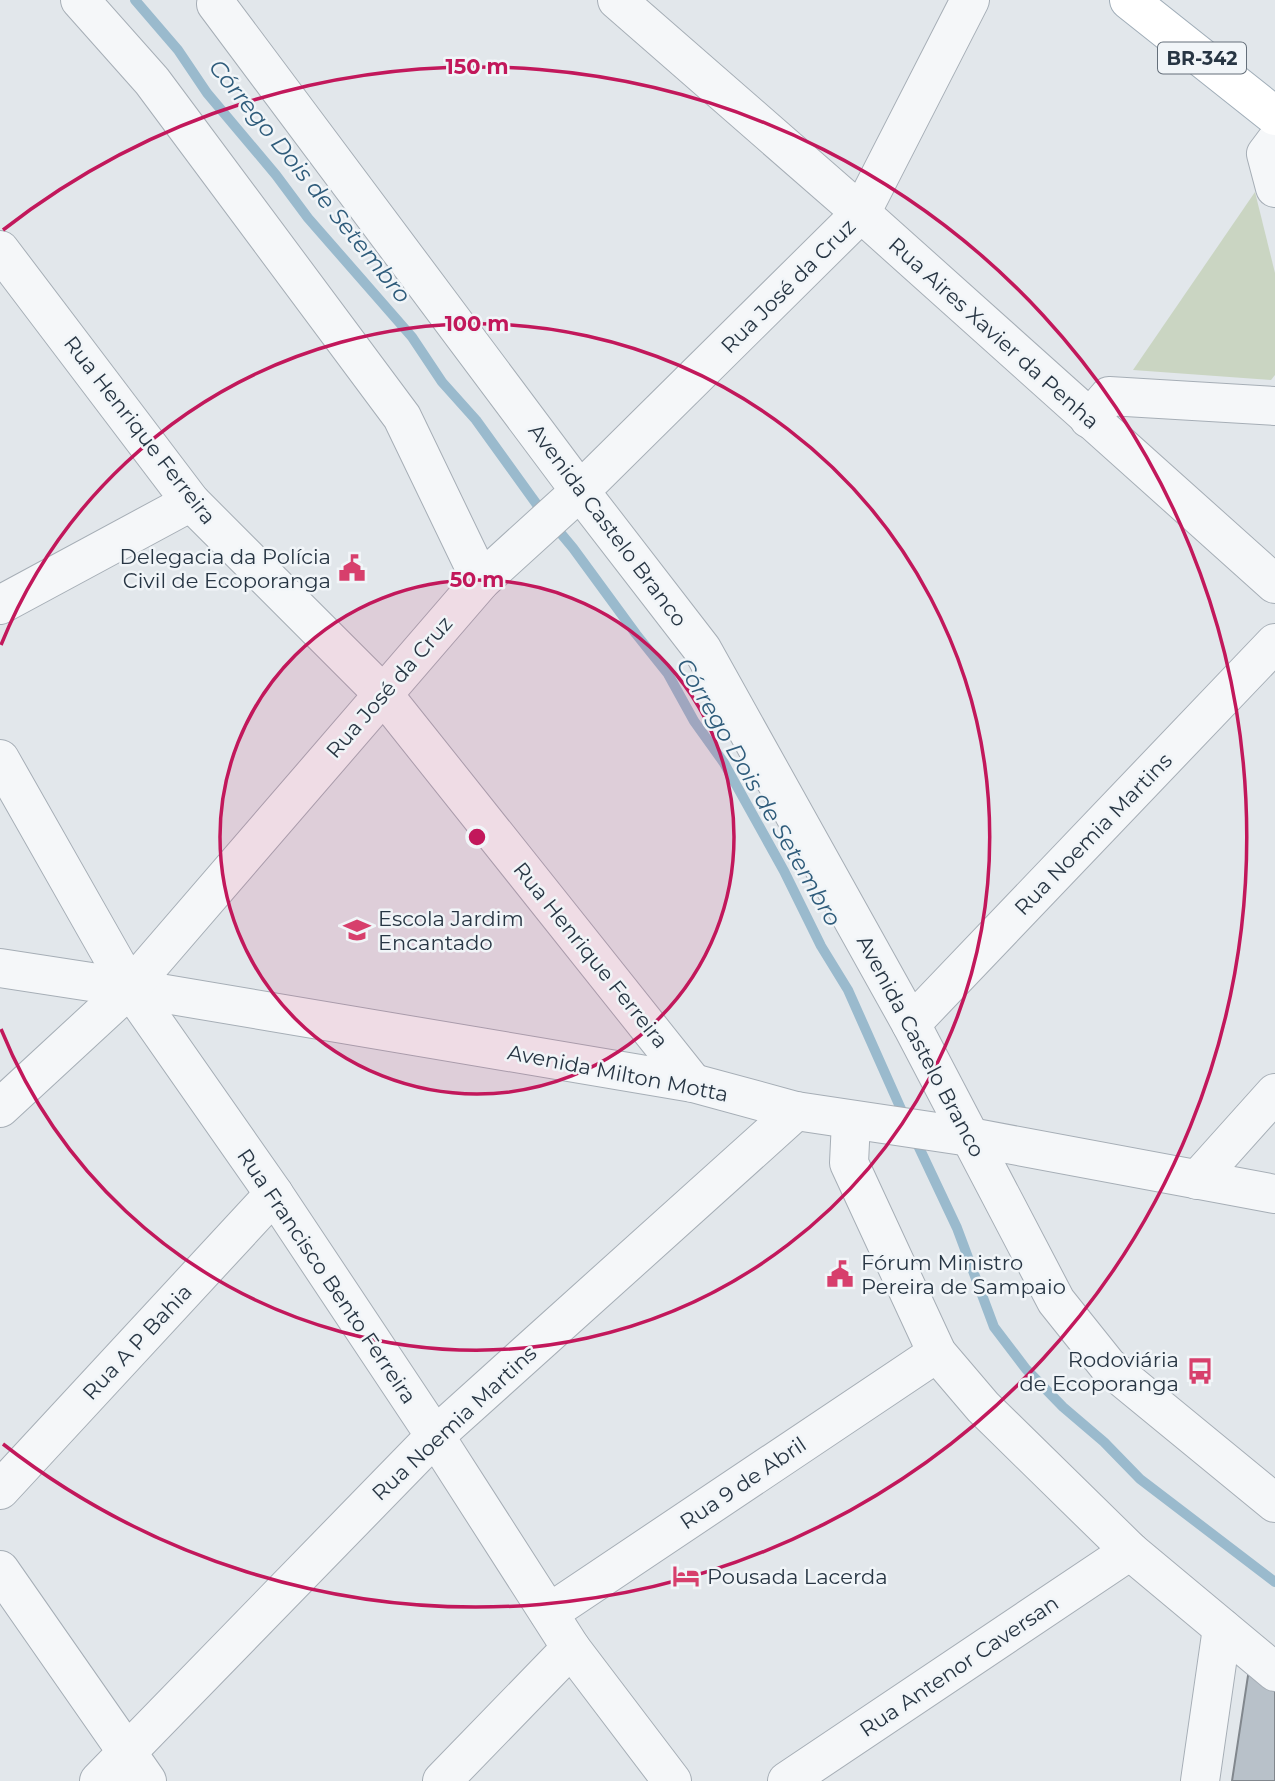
<svg xmlns="http://www.w3.org/2000/svg" width="1275" height="1781" font-family="Montserrat,sans-serif">
	<rect width="100%" height="100%" fill="#e2e7eb"/>
	<!-- green -->
	<polygon fill="#cad5c2" points="1255,192 1275,273 1275,375 1271,380 1133,370"/>
	<g fill="none" stroke-linecap="round" stroke-linejoin="round">
		<!-- stream -->
		<g stroke="#9abacd" stroke-width="10">
			<polyline points="135,0 178,50 207,93 276,175 308,218 412,337 442,382 476,420 538,506 573,548 636,634 668,674 694,721 724,763 784,871 821,946 848,990 905,1118"/>
			<polyline points="915,1139 957,1228 994,1327 1026,1369 1063,1407 1104,1442 1140,1479 1275,1582"/>
		</g>
	</g>
	<!-- building -->
	<polygon fill="#b8c1c9" stroke="#81878d" stroke-width="2" points="1249,1669 1275,1688 1275,1781 1232,1781"/>
	<g fill="none" stroke-linecap="round" stroke-linejoin="round">
		<defs>
			<g id="minor">
				<polyline points="80,0 152,81 402,417 481,581"/>
				<polyline points="617,0 861,213 1275,584"/>
				<polyline points="216,4 580,491 702,649 911,1024 1056,1301 1108,1366 1275,1503"/>
				<polyline points="1275,142 1266,154 1275,188"/>
				<polyline points="0,250 191,502 383,694 693,1083"/>
				<polyline points="1089,419 1109,396 1275,406"/>
				<polyline points="0,605 191,502"/>
				<polyline points="0,759 130,988 274,1194 435,1436 571,1648 672,1781"/>
				<polyline points="0,968 130,988 693,1083 796,1111 970,1137 1275,1194"/>
				<polyline points="911,1024 1275,643"/>
				<polyline points="0,1108 130,988 481,581 580,491 861,213 970,0"/>
				<polyline points="851,1121 849,1163 937,1353 983,1407 1130,1551 1275,1672"/>
				<polyline points="1197,1180 1275,1093"/>
				<polyline points="0,1490 274,1194"/>
				<polyline points="0,1570 147,1781"/>
				<polyline points="549,1613 937,1353"/>
				<polyline points="99,1781 435,1436 796,1111"/>
				<polyline points="442,1781 571,1648"/>
				<polyline points="787,1781 1130,1551"/>
				<polyline points="1200,1781 1222,1628"/>
			</g>
			<polyline id="major" points="1129,0 1275,116"/>
		</defs>
		<!-- minor casing -->
		<use href="#minor" stroke="#a6aeb6" stroke-width="40"/>
		<!-- major casing -->
		<use href="#major" stroke="#a0adb8" stroke-width="40"/>
		<!-- minor -->
		<use href="#minor" stroke="#f5f7f9" stroke-width="38"/>
		<!-- major -->
		<use href="#major" stroke="#fff" stroke-width="38"/>
	</g>
	<!-- distance rings -->
	<circle cx="477" cy="837" r="257" fill="#c2185b" fill-opacity=".12"/>
	<g fill="none" stroke="#c2185b" stroke-width="3.5">
		<circle cx="477" cy="837" r="257"/>
		<path d="M1 645A513 513 0 1 1 1 1029"/>
		<path d="M3 230A770 770 0 1 1 3 1444"/>
	</g>
	<!-- icons -->
	<defs>
		<symbol id="civic-bare" viewBox="-9 -9 18 18"><path d="M-.6-6.5H3V-4.5H.6V-3L4-1V1h2V6H-6V1h2V-1L-.6-3ZM-1.2 2.5V6h2.4V2.5Z" fill="#d73f6c" stroke="#f1f5f8" stroke-width="2.5" paint-order="stroke"/></symbol>
		<symbol id="school-bare" viewBox="-9 -9 18 18"><path d="M0-5L7-2L0 1L-7-2ZM-4 1L0 2.5L4 1V4Q0 6-4 4Z" fill="#d73f6c" stroke="#f1f5f8" stroke-width="2.5" paint-order="stroke"/></symbol>
		<symbol id="bus-bare" viewBox="-9 -9 18 18"><path d="M-5-6H5V4H4V6H2V4H-2V6H-4V4H-5ZM-3.5-4V0h7V-4ZM-3.5 1.2v1.5H-2V1.2ZM2 1.2v1.5H3.5V1.2Z" fill="#d73f6c" stroke="#f1f5f8" stroke-width="2.5" paint-order="stroke"/></symbol>
		<symbol id="hotel-bare" viewBox="-9 -9 18 18"><path d="M-6-4.5h1.5V1H6V5H4.5V3h-9V5H-6ZM-4 0a1.8 1.8 0 1 1 3.6 0ZM.5 0V-2.5h3Q6-2.5 6 0Z" fill="#d73f6c" stroke="#f1f5f8" stroke-width="2.5" paint-order="stroke"/></symbol>
	</defs>
	<g fill-rule="evenodd">
		<use href="#civic-bare" x="333" y="549" width="38" height="38"/>
		<use href="#school-bare" x="338" y="911" width="38" height="38"/>
		<use href="#civic-bare" x="821" y="1255" width="38" height="38"/>
		<use href="#bus-bare" x="1181" y="1352" width="38" height="38"/>
		<use href="#hotel-bare" x="667" y="1557" width="38" height="38"/>
	</g>
	<g text-anchor="middle" dominant-baseline="central" stroke-width="5" stroke-linejoin="round" paint-order="stroke">
		<!-- shield labels -->
		<rect fill="#f1f5f8" stroke="#646f7a" stroke-width="2" x="1158" y="42.5" width="88" height="31" rx="5"/>
		<g font-size="19" font-weight="bold" fill="#283644">
			<text x="1202" y="58">BR-342</text>
		</g>
		<!-- street labels -->
		<g font-size="21" fill="#283644" stroke="#f1f5f8">
			<text transform="translate(788 286) rotate(-45)">Rua José da Cruz</text>
			<text transform="translate(994 333) rotate(42)">Rua Aires Xavier da Penha</text>
			<text transform="translate(140 430) rotate(52)">Rua Henrique Ferreira</text>
			<text transform="translate(608 525) rotate(53)">Avenida Castelo Branco</text>
			<text transform="translate(389 687) rotate(-49)">Rua José da Cruz</text>
			<text transform="translate(1093 834) rotate(-46)">Rua Noemia Martins</text>
			<text transform="translate(591 955) rotate(51)">Rua Henrique Ferreira</text>
			<text transform="translate(921 1046) rotate(62)">Avenida Castelo Branco</text>
			<text transform="translate(618 1073) rotate(11)">Avenida Milton Motta</text>
			<text transform="translate(327 1276) rotate(56)">Rua Francisco Bento Ferreira</text>
			<text transform="translate(137 1342) rotate(-47)">Rua A P Bahia</text>
			<text transform="translate(454 1423) rotate(-43)">Rua Noemia Martins</text>
			<text transform="translate(743 1483) rotate(-34)">Rua 9 de Abril</text>
			<text transform="translate(959 1666) rotate(-34)">Rua Antenor Caversan</text>
		</g>
		<!-- poi labels -->
		<g font-size="21" fill="#283644" stroke="#f1f5f8" text-anchor="start">
			<text x="331" y="556" text-anchor="end">Delegacia da Polícia<tspan x="331" dy="24">Civil de Ecoporanga</tspan></text>
			<text x="378" y="918">Escola Jardim<tspan x="378" dy="24">Encantado</tspan></text>
			<text x="861" y="1262">Fórum Ministro<tspan x="861" dy="24">Pereira de Sampaio</tspan></text>
			<text x="1179" y="1359" text-anchor="end">Rodoviária<tspan x="1179" dy="24">de Ecoporanga</tspan></text>
			<text x="707" y="1576">Pousada Lacerda</text>
		</g>
		<!-- water labels -->
		<g font-size="23" font-style="italic" fill="#2f5c7b" stroke="#f1f5f8">
			<text transform="translate(310 181) rotate(51)">Córrego Dois de Setembro</text>
			<text transform="translate(759 792) rotate(60)">Córrego Dois de Setembro</text>
		</g>
	</g>
	<circle cx="477" cy="837" r="10" fill="#c2185b" stroke="#f1f5f8" stroke-width="3.5"/>
	<g font-size="21" text-anchor="middle" font-weight="bold" fill="#c2185b" stroke="#f1f5f8" stroke-width="5" stroke-linejoin="round" paint-order="stroke">
		<text x="477" y="74">150 m</text>
		<text x="477" y="331">100 m</text>
		<text x="477" y="587">50 m</text>
	</g>
</svg>
